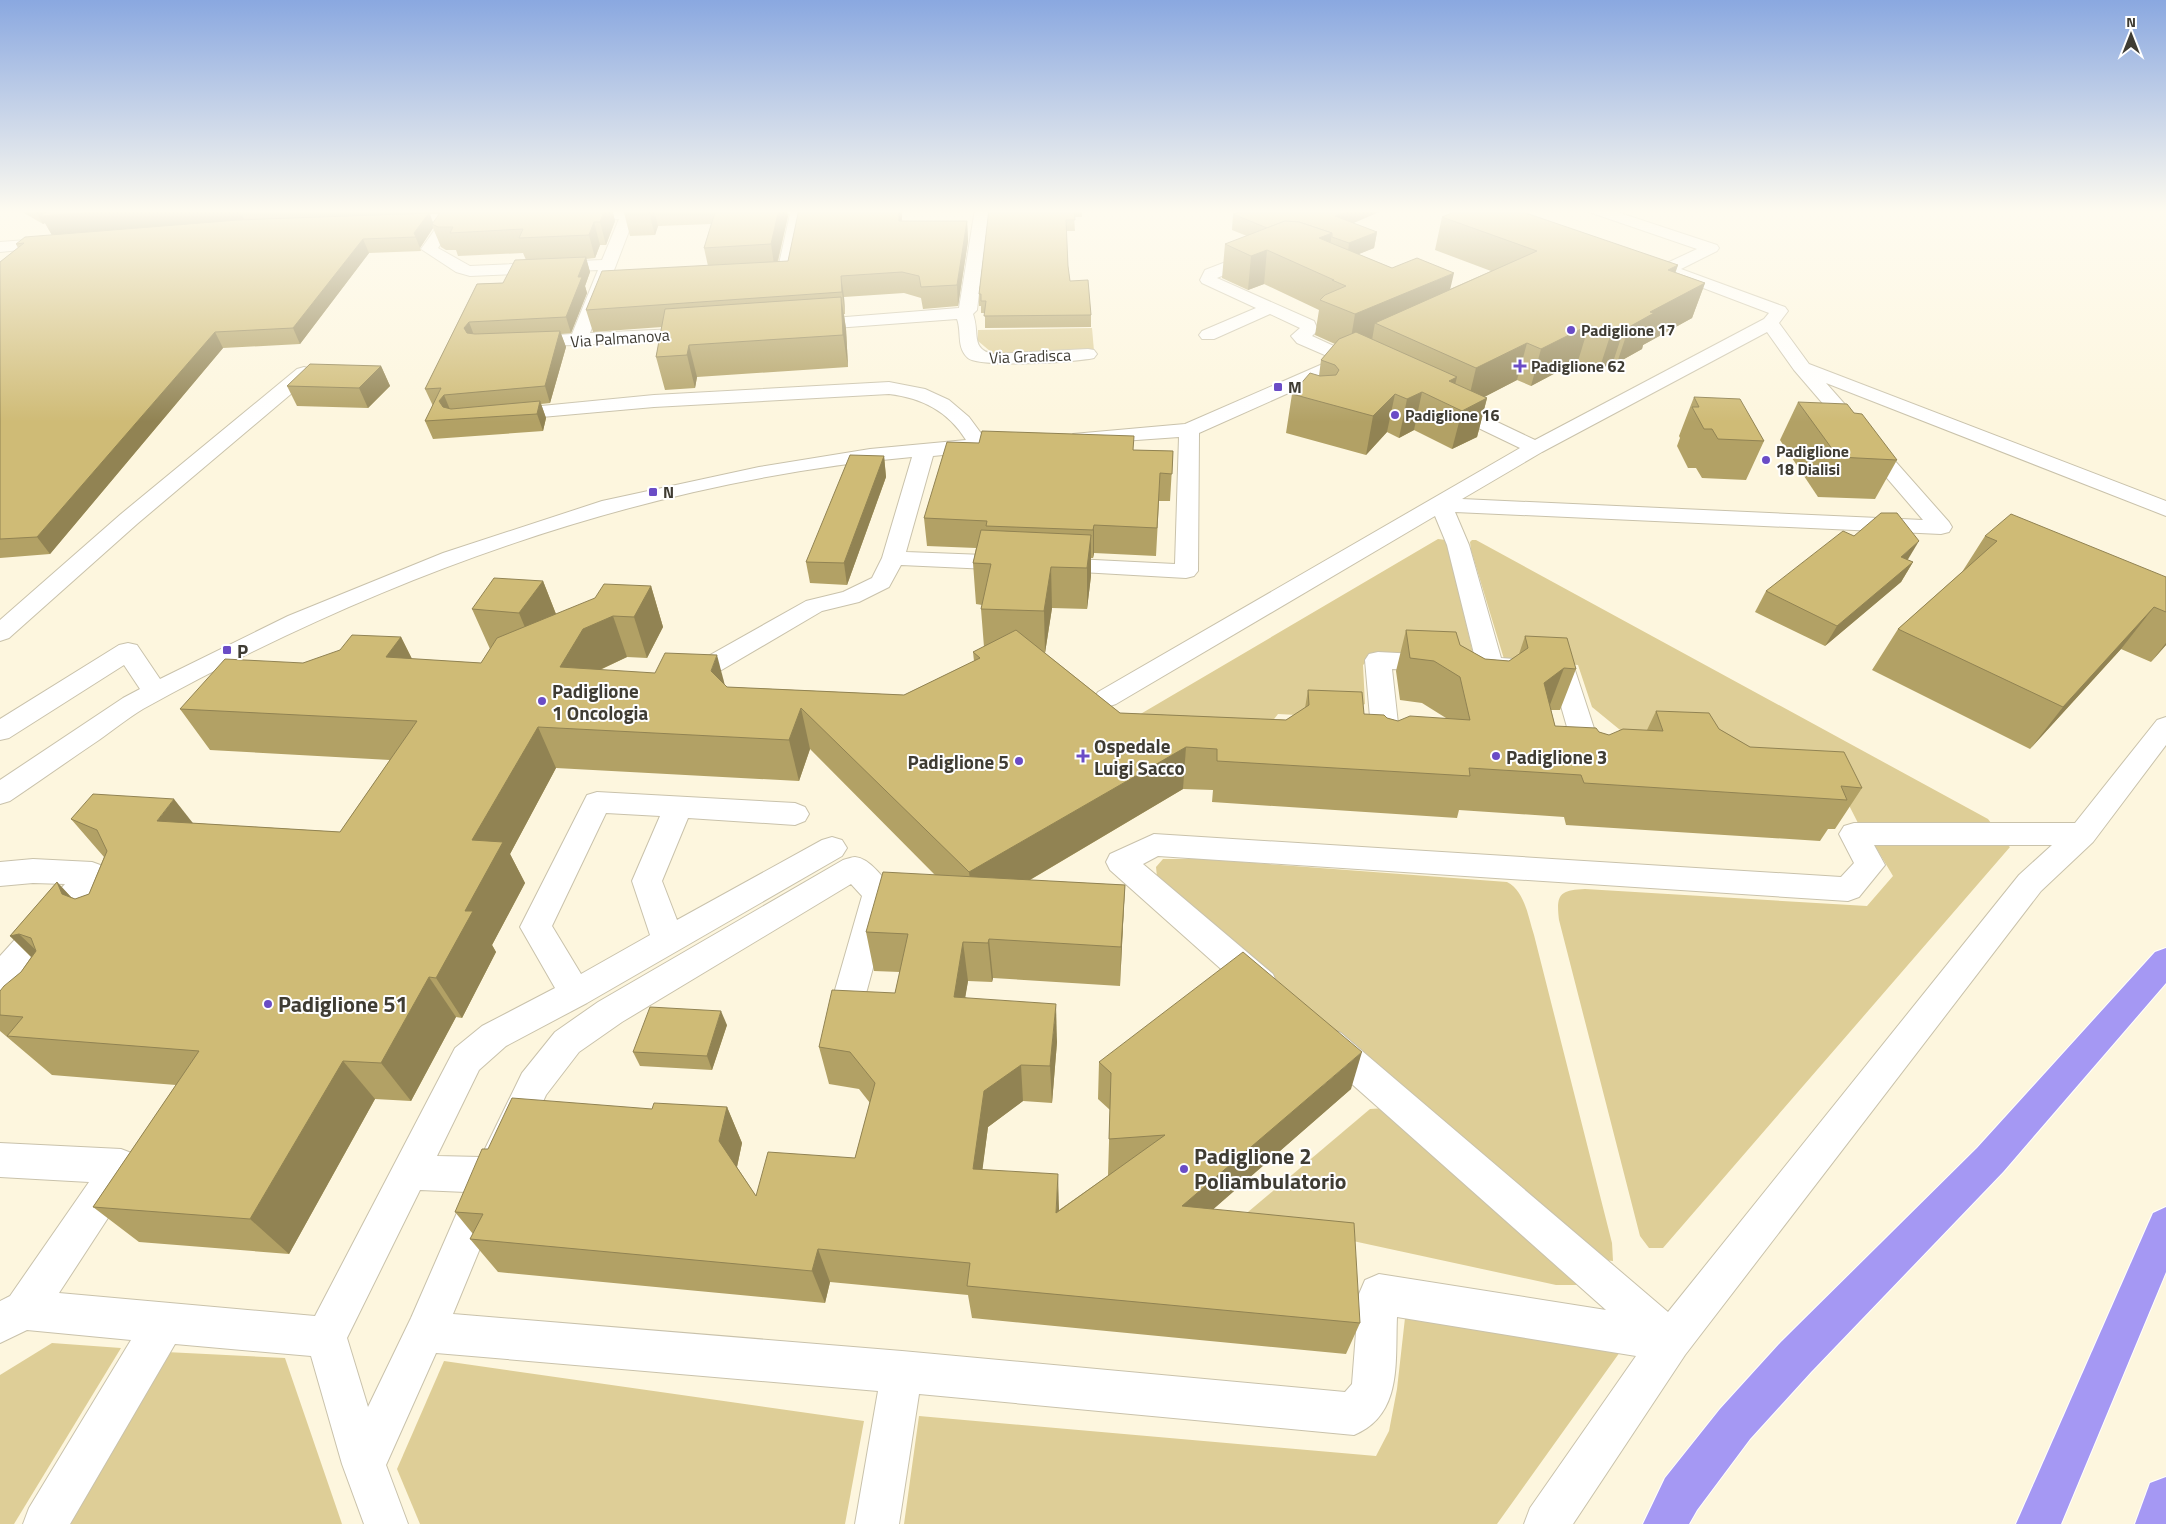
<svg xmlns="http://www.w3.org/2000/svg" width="2166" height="1524" font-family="'Titillium Web',sans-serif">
	<rect width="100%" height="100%" fill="#fdf6de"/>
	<!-- green -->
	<g fill="#dece97">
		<polygon points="1092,328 1094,351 997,357 978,341 978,330"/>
		<polygon points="1438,539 1446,540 1474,657 1374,654 1363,665 1365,704 1336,717 1278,714 1260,737 1132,719"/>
		<polygon points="1472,540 1476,540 1988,819 1994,827 1858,823 1831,770 1625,734 1592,707 1578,665 1504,659 1471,550 1470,542"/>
		<path d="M1872,841l134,3 4,3 -347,401h-14l-9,-12 -81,-316c-3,-25 0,-30 26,-31l282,17 26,-30z"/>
		<path d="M1163,859h39l305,23c18,9 21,35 27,53l78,308 1,18 -19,-2 -110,-98 -327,-284 -1,-10z"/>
		<polygon points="1386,1108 1578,1285 1556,1285 1242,1217 1370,1109"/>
		<polygon points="1405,1318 1620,1352 1497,1524 904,1524 919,1416 1376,1456 1389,1431 1397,1389"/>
		<polygon points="52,1343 121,1348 14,1524 0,1524 0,1375"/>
		<polygon points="166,1352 285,1358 342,1524 69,1524"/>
		<polygon points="444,1361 864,1421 845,1524 420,1524 397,1469"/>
	</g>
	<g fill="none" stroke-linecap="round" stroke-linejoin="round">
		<defs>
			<g id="minor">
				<polygon points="664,209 670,213 668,216 634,218 590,333 698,328 704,329 707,333 704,337 579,345 520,346 517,342 520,338 526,337 572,334 598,270 470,276 456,272 421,249 444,217 449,215 457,220 438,248 470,266 602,260 619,219 576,221 571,219 568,216 571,213"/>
				<polygon points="743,209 805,209 790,281 758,282 756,279 758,276 777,273 790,214 750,214 745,213"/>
				<path d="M975,209h14l-12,101 -4,4c7,19 -3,35 20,40l95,-5 6,1 3,4 -3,4c-17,4 -115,10 -126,0 -12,-11 -6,-25 -11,-39l-149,11 -6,-1 -3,-4 3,-4 6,-1 151,-12z"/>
				<path d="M1587,209h21l109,36 2,3 -2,3 -36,18 104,38 3,4 -9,12 30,41 357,137v15l-340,-133 123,139 3,5 -3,5 -8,2 -486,-22 14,33 32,113 72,6 32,98 -4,7 -10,3 -10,-3 -4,-7 -24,-84 -72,-6 -4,-6 -30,-121 -12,-29 -319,188 -9,3 -9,-3 -4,-6 4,-6 422,-244 -79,-38 -3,-4 3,-4h14l80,38 229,-121 5,-6 -134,-51 -2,-3 2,-3 6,-2 26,9 30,-14 -108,-37zM1767,332l27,38 129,150 -461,-21 80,-47z"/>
				<polygon points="53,238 59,240 61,243 59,246 0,252 0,242"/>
				<polygon points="1257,250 1265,255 1263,258 1217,278 1314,321 1318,330 1312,336 1349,353 1360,353 1362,358 1369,364 1367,368 1360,370 1349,366 1199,433 1198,571 1194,576 1186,578 1046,570 1043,565 1046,560 1054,558 1175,564 1179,437 1080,444 1073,442 1070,438 1073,434 1185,424 1334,359 1297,343 1291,336 1300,328 1270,314 1214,339 1202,339 1199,335 1202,331 1256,308 1202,283 1200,280 1205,270"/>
				<polygon points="304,367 311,369 313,373 311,377 137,524 9,638 0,641 0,620 121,514 297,369"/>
				<path d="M889,382l36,7 24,11 20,17 17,23 7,5 -3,4 -7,2 -50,5 -27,96 105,4 8,2 3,5 -3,5 -8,2 -110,-5 -12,22 -30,15 -37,9 -126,74 -9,2 -9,-2 -4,-6 4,-6 128,-72 37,-9 29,-14 10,-20 30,-101c-270,24 -533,121 -769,252 -15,9 -30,21 -44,31 -30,20 -59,41 -89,61l-10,3v-24l123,-82 17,-9 -16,-24 -115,73 -9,2v-21l119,-74 9,-2 9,2 23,34 128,-63 155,-63 159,-52 157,-34 111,-18 96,-9c-18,-29 -44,-42 -77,-46l-235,13 -147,13 -7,-2 -3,-4 3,-4 154,-15z"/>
				<polygon points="1378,652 1436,655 1445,657 1449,663 1445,669 1436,671 1392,669 1401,751 1397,758 1387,761 1377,758 1373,751 1365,660 1369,654"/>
				<path d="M2166,717v28l-73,97 -52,49 -356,464 -112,169h-49l6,-16 106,-152 -239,-39c-2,44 6,98 -43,118l-435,-41 -20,130h-44l23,-133 -442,-38 -50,112 22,59h-44l-22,-60 -31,-108 -136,-12 -105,180h-47l6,-16 102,-168 -104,-10 -27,13v-42l10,-5 79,-114 -89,-5v-34l121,6 13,5 5,12 -5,12 -75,115 256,23 140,-268 27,-22 73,-38 -35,-61 67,-132 10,-3 198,11 10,4 4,7 -4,7 -10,4 -107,-7 -26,63 15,39 145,-80 10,-3 10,3 5,8 -5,8 -255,147 -81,43 -27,24 -42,86 44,1 41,-84 33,-41 43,-30 245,-142c4,-1 9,-3 12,-3 15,1 32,24 38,36l-26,97 -4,10 -12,4 -12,-4 -4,-10 27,-94 -11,-12 -229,138 -43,30 -33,43 -42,92 -5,2 3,6 -49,119 449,37 443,41 7,-8 7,-90 6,-14 14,-6 227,36 -289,-257 -5,-10 5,-10 12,-5 12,5 327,279 351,-437 33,-30h-178l11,20 -26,32 -11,4 -690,-45 -15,8 130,110 4,10 -4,10 -12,4 -12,-4 -139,-124 -4,-8 4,-8 44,-20 687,43 13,-14 -15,-29 5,-8 10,-3h221l82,-103zM606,813l54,3 -28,65 18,54 -69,39 -29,-48zM420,1190l46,2 -55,126 -43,89 -21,-69z"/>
				<polygon points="33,859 92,862 103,866 107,874 103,882 11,988 0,992 0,956 65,884 33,883 0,886 0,862"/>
			</g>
			<g id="highway">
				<polygon points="2166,948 2166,983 2003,1172 1811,1372 1750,1439 1697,1510 1689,1524 1643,1524 1665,1478 1720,1409 1781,1342 1977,1148 2155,952"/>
				<polygon points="2166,1207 2166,1272 2061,1524 2016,1524 2153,1213"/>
				<polygon points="2166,1477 2166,1524 2135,1524 2150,1483"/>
			</g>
		</defs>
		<!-- minor casing -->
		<use href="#minor" stroke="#c9c2ab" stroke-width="2"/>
		<!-- highway casing -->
		<use href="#highway" stroke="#fff" stroke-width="2"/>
		<!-- minor -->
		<use href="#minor" fill="#fff" fill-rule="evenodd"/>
		<!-- highway -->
		<use href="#highway" fill="#a598f3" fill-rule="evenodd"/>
	</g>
	<!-- wall -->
	<g fill="#b2a165" fill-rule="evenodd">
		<path d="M17,209h595l3,12 -9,24h-6l-5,13 -9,1 4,13 -5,14 2,7 -16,40 -10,1 5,13 -16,56 -9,1 5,14 -3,13 -110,8 -8,-18 8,-15 -8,-17 52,-105 26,-1 23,-23 -3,-7 -65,3 -2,-6h-10l-5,-3 -8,-19 -13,20 1,3 -52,2 -69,91 -77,4 -173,206 -50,4v-296l18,-14 -2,-4 36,-9 -7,-12 -2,1zM430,214h9l-6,9z"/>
		<polygon points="623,209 786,209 788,216 778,262 788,261 799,209 902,209 902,221 967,221 968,241 958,306 923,309 921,298 904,293 844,297 845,314 844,314 846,329 848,367 697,377 695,388 665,390 656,357 662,327 593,332 586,310 708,266 704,248 711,224 658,226 655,235 630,236"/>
		<polygon points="989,209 1082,209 1082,217 1074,217 1075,231 1066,231 1068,266 1070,281 1091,315 1091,327 985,328 985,313 981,313 981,306 979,306 979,294"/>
		<polygon points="1233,214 1353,223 1377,232 1374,248 1358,254 1392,268 1450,289 1491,271 1435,250 1442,217 1678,265 1675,272 1705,283 1692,318 1643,345 1642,349 1617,363 1613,362 1599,370 1578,361 1531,386 1517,380 1484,397 1487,398 1477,437 1452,449 1414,430 1399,438 1387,432 1366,455 1286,433 1292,394 1319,376 1321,360 1335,344 1315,335 1319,310 1264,284 1248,290 1222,278 1225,244 1247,236 1232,230"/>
		<polygon points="381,366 390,386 368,408 297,406 287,386"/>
		<polygon points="1694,397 1764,441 1746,480 1702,478 1696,468 1688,468 1677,446 1680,438 1679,436"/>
		<polygon points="1798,402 1897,460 1875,499 1818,497 1780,440"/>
		<polygon points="1133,450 1173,451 1170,501 1159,501 1156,556 1094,553 1093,558 1091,558 1091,576 1087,609 1052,608 1045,653 1120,713 1286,720 1305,708 1308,690 1364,714 1387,718 1398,721 1446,718 1422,703 1400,700 1396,671 1406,630 1460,645 1485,659 1509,661 1519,654 1525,636 1576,669 1560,710 1551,710 1555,726 1599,732 1609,735 1647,730 1656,711 1719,729 1750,747 1862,788 1835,829 1828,829 1820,841 1566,825 1564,817 1459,810 1457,818 1212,802 1213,790 1183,789 1030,880 1125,885 1120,986 993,978 992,982 968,981 965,997 1057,1042 1052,1103 1023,1101 988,1127 982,1170 1059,1210 1109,1175 1108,1175 1110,1110 1098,1099 1099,1062 1351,1089 1213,1209 1360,1323 1346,1354 972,1318 968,1295 830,1282 825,1303 498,1272 470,1239 473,1234 455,1212 488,1149 652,1109 727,1107 742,1143 737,1167 756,1196 855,1158 870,1103 859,1089 829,1084 819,1047 895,993 900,972 874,971 866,932 935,875 810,749 799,781 556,768 510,854 525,883 492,945 496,952 462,1018 456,1017 411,1101 375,1099 289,1254 139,1242 93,1207 176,1085 52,1075 0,1031 0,991 21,972 31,957 10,936 57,882 71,897 75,899 89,894 104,857 71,819 192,823 340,832 390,760 210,750 180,709 303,663 401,637 412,659 481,663 490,649 472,609 543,581 556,614 651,586 663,627 647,658 627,657 600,670 725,686 727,687 904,695 974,661 973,652 984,647 981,609 982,605 976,604 973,563 976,548 927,546 924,518"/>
		<polygon points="884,456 886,477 847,585 810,583 806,562"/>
		<polygon points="1985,536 2166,577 2166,645 2151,662 2121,649 2030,749 1872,670 1898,629 1962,572"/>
		<polygon points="1908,560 1913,562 1901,582 1825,646 1755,612 1766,591"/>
		<polygon points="727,1025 712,1070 640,1066 633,1052"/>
	</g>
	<!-- shaded-wall -->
	<g fill="#918353">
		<polygon points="34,209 239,209 245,221 53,237 45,223 43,224"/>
		<polygon points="605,209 612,209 615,221 606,245 600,222"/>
		<polygon points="648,209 654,209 658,226 655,235"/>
		<polygon points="779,209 786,209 788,216 775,271 771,244"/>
		<polygon points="899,209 902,209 901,242 899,221"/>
		<polygon points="1353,209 1386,209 1333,232 1335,216"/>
		<polygon points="429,213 434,225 432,224 433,228 420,248 414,233"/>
		<polygon points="967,221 968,241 958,306 957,285"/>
		<polygon points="594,222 600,245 595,258 589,235"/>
		<polygon points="1377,232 1374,248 1347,259 1349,243"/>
		<polygon points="1332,233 1327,267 1315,272 1319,238"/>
		<polygon points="363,239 369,253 300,344 293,328"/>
		<polygon points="1267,250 1264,284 1248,290 1251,256"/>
		<polygon points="586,257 590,272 585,286 587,293 571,333 566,317 578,277"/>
		<polygon points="1678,265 1666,300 1668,270"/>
		<polygon points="1454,273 1446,307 1375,323 1372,340 1349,350 1355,314"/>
		<polygon points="841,276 844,297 845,314 842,292"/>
		<polygon points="1705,283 1692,318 1643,345 1642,349 1617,363 1629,327 1650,312"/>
		<polygon points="841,297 846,329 848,367 843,335"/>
		<polygon points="469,322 475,338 470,344 464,328"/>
		<polygon points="1589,325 1578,361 1531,386 1541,349"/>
		<polygon points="1625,326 1613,362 1599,370 1611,333"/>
		<polygon points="560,331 566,347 550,403 545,386"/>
		<polygon points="215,332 223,348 50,554 37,537"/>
		<polygon points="1527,343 1517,380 1467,406 1476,368"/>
		<polygon points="689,345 697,377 695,388 687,355"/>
		<polygon points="381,366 390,386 368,408 359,388"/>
		<polygon points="1457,377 1450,405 1449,381"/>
		<polygon points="1422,392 1414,430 1399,438 1407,399"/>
		<polygon points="1395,394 1387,432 1366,455 1373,416"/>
		<polygon points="444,395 451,412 446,418 439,401"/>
		<polygon points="1487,398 1477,437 1452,449 1462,411"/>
		<polygon points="540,401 546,418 543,431 537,414"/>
		<polygon points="884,456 886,477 847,585 844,563"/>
		<polygon points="1094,525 1094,553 1093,558 1093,530"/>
		<polygon points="1091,535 1091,576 1087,609 1087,568"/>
		<polygon points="1919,541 1907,561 1901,557"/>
		<polygon points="1913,562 1901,582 1825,646 1837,626"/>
		<polygon points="1051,567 1052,608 1045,653 1044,611"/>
		<polygon points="543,581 559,622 536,654 519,613"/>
		<polygon points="651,586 663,627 647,658 634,617"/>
		<polygon points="2154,607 2121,649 2030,749 2063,707"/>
		<polygon points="613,616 627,657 599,670 560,667 583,629"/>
		<polygon points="401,637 422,679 386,657"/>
		<polygon points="2166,643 2166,645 2151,662"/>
		<polygon points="717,655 728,697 711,671"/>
		<polygon points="1564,668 1548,710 1544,683"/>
		<polygon points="801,708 810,749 799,781 789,740"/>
		<polygon points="538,727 556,768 510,854 525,883 492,945 496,952 462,1018 436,978 465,911 472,840"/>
		<polygon points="1186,747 1183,789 974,913 969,872"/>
		<polygon points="174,799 207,841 157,821"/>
		<polygon points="57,882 96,924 62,894"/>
		<polygon points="1125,885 1123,924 1120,986 1121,947"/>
		<polygon points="19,934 61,974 52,977 10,936"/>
		<polygon points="989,939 993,978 992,982 988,943"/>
		<polygon points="963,942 968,981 959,1035 954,997"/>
		<polygon points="429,977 456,1017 411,1101 381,1063"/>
		<polygon points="1056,1004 1057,1042 1052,1103 1050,1066"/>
		<polygon points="721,1011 727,1025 712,1070 707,1056"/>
		<polygon points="1362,1052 1351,1089 1178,1240 1182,1206"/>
		<polygon points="343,1061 375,1099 289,1254 250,1219"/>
		<polygon points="1021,1065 1023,1101 988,1127 978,1204 973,1169 984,1091"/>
		<polygon points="727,1107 742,1143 735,1176 719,1141"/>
		<polygon points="1058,1174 1059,1209 1057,1246 1056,1213"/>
		<polygon points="818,1249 830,1282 825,1303 812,1271"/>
	</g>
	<!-- building -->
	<g fill="#cfbb76" stroke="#918353">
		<polygon points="50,209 136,209 41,216"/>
		<polygon points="443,209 605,209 600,222 594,222 589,235 519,238 523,229 450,233 453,227 438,227 432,224"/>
		<polygon points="623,209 648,209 623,210"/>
		<polygon points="716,209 779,209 771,244 704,248"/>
		<polygon points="799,209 899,209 899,221 967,221 957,285 921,287 919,276 902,272 841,276 842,292 586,310 602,271 788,261"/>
		<polygon points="989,209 1074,209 1075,220 1066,220 1068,266 1070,281 1088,280 1091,315 984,316 986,301 981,301 981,294 979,294"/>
		<polygon points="1249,209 1353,209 1335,216 1377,232 1349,243 1332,237 1332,233 1299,222 1285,221 1267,228 1233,214"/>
		<polygon points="1461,209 1514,209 1678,265 1668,270 1705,283 1650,312 1654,313 1629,327 1625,326 1611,333 1589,325 1541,349 1527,343 1476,368 1375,323 1537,251 1442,217"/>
		<polygon points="429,213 414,233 416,237 363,239 293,328 215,332 37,537 0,539 0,262 24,243 16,244 25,237 238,220"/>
		<polygon points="1285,221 1299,222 1332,233 1319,238 1392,268 1417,258 1454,273 1355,314 1320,300 1325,295 1346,286 1332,280 1334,280 1267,250 1251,256 1225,244"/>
		<polygon points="586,257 578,277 582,277 566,317 469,322 464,328 467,333 475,334 560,331 545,386 444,395 439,401 443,407 451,409 540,401 537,414 425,421 441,388 425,389 477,284 503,283 515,260"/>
		<polygon points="841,297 843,335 689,345 687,355 656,357 665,309"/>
		<polygon points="1356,332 1457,377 1449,381 1487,398 1462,411 1422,392 1407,399 1395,394 1373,416 1292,394 1310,373 1320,376 1336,375 1339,370 1335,365 1321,360 1339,339"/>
		<polygon points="310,364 381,366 359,388 287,386"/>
		<polygon points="1694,397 1740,399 1764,441 1718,439 1712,429 1704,429 1692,407 1699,407"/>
		<polygon points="1798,402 1847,404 1854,413 1862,414 1897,460 1838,457"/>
		<polygon points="982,431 1134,436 1133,450 1173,451 1172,474 1160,473 1157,528 1094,525 1093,530 986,526 987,521 924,518 947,442 979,443"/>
		<polygon points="850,455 884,456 844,563 806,562"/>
		<polygon points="1881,513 1897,513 1919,541 1901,557 1913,562 1837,626 1766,591 1843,531 1854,536"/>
		<polygon points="2011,514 2166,577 2166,612 2154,607 2063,707 1898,629 1997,541 1985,536"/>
		<polygon points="981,530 1091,535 1087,568 1051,567 1044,611 981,609 991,564 973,563"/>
		<polygon points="494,578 543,581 519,613 472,609"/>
		<polygon points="604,584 651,586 634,617 613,616 583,629 560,667 655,673 665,653 717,655 711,671 727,687 904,695 980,658 973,652 1016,630 1120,713 1286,720 1309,705 1308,690 1362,692 1364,714 1384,715 1387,718 1398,721 1410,716 1470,720 1460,677 1434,661 1410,658 1406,630 1456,632 1460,645 1485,659 1509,661 1528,648 1525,636 1567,638 1576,669 1564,668 1544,683 1555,726 1596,728 1599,732 1609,735 1623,729 1663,731 1656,711 1709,713 1719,729 1750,747 1844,752 1862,788 1841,786 1847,800 1584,783 1581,775 1469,768 1470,776 1217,761 1217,749 1186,747 969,872 801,708 789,740 538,727 472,840 503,842 465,911 473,911 436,978 429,977 381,1063 343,1061 250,1219 93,1207 199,1051 7,1036 23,1017 0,1015 0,991 4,986 21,972 36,951 31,938 19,934 10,936 57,882 62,894 75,899 89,894 107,851 97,830 71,819 93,794 174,799 157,821 340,832 417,721 180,709 225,659 303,663 340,650 352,635 401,637 386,657 481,663 497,638 595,598"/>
		<polygon points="883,872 1125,885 1121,947 989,939 988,943 963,942 954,997 1056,1004 1050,1066 1021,1065 984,1091 973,1169 1058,1174 1056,1213 1165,1135 1109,1139 1111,1073 1099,1062 1243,952 1362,1052 1182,1206 1354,1223 1360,1323 967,1286 970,1263 818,1249 812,1271 470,1239 483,1214 455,1212 482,1149 488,1149 512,1098 652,1109 654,1103 727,1107 719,1141 756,1196 768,1152 855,1158 875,1083 850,1052 819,1047 832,990 895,993 908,934 866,932"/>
		<polygon points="650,1007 721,1011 707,1056 633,1052"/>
	</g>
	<!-- sky -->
	<linearGradient id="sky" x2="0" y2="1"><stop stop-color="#8aa8e0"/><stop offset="0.5" stop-color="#fefbf0"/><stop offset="1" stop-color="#fefbf0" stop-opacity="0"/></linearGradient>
	<rect width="2166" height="422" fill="url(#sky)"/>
	<!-- markers -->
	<g fill="#6a4cc6" stroke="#fff" stroke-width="2">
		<circle cx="1571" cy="330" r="5"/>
		<path d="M1517.5 358.5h5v5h5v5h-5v5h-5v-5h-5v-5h5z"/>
		<rect x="1273" y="382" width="10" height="10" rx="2.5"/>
		<circle cx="1395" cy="415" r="5"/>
		<circle cx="1766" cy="460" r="5"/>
		<rect x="648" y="487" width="10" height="10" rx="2.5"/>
		<rect x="222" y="645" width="10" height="10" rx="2.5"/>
		<circle cx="542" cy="701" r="5"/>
		<path d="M1080.5 748.5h5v5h5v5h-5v5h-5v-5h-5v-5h5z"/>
		<circle cx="1496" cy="756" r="5"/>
		<circle cx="1019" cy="761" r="5"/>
		<circle cx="268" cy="1004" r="5"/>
		<circle cx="1184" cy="1169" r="5"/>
	</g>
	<g text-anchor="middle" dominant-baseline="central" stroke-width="4" stroke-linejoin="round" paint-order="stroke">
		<!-- far-poi labels -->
		<g font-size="16" font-weight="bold" fill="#3f3c33" stroke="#fff" text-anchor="start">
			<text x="1581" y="330">Padiglione 17</text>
			<text x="1531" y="366">Padiglione 62</text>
			<text x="1288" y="387">M</text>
			<text x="1405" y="415">Padiglione 16</text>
			<text x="1776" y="451">Padiglione<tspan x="1776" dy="18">18 Dialisi</tspan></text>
			<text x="663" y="492">N</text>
		</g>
		<!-- far-street labels -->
		<g font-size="16" fill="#3f3c33" stroke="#fff">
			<text transform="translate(620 338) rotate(-4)">Via Palmanova</text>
			<text transform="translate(1030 356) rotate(-2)">Via Gradisca</text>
		</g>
		<!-- poi labels -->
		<g font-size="19" font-weight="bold" fill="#3f3c33" stroke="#fff" text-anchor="start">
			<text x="237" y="650">P</text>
			<text x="552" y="690">Padiglione<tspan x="552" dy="22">1 Oncologia</tspan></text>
			<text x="1094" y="745">Ospedale<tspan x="1094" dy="22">Luigi Sacco</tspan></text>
			<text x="1506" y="756">Padiglione 3</text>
			<text x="1009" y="761" text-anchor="end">Padiglione 5</text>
		</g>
		<!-- near-poi labels -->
		<g font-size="22" font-weight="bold" fill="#3f3c33" stroke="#fff" text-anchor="start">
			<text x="278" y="1004">Padiglione 51</text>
			<text x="1194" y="1156">Padiglione 2<tspan x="1194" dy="25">Poliambulatorio</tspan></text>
		</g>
	</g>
	<!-- north arrow -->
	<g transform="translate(2131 35)" stroke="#ffffff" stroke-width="4" paint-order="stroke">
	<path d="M0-4L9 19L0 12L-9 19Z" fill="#3f3c33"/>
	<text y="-8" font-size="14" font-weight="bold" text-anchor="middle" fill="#3f3c33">N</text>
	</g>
</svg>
